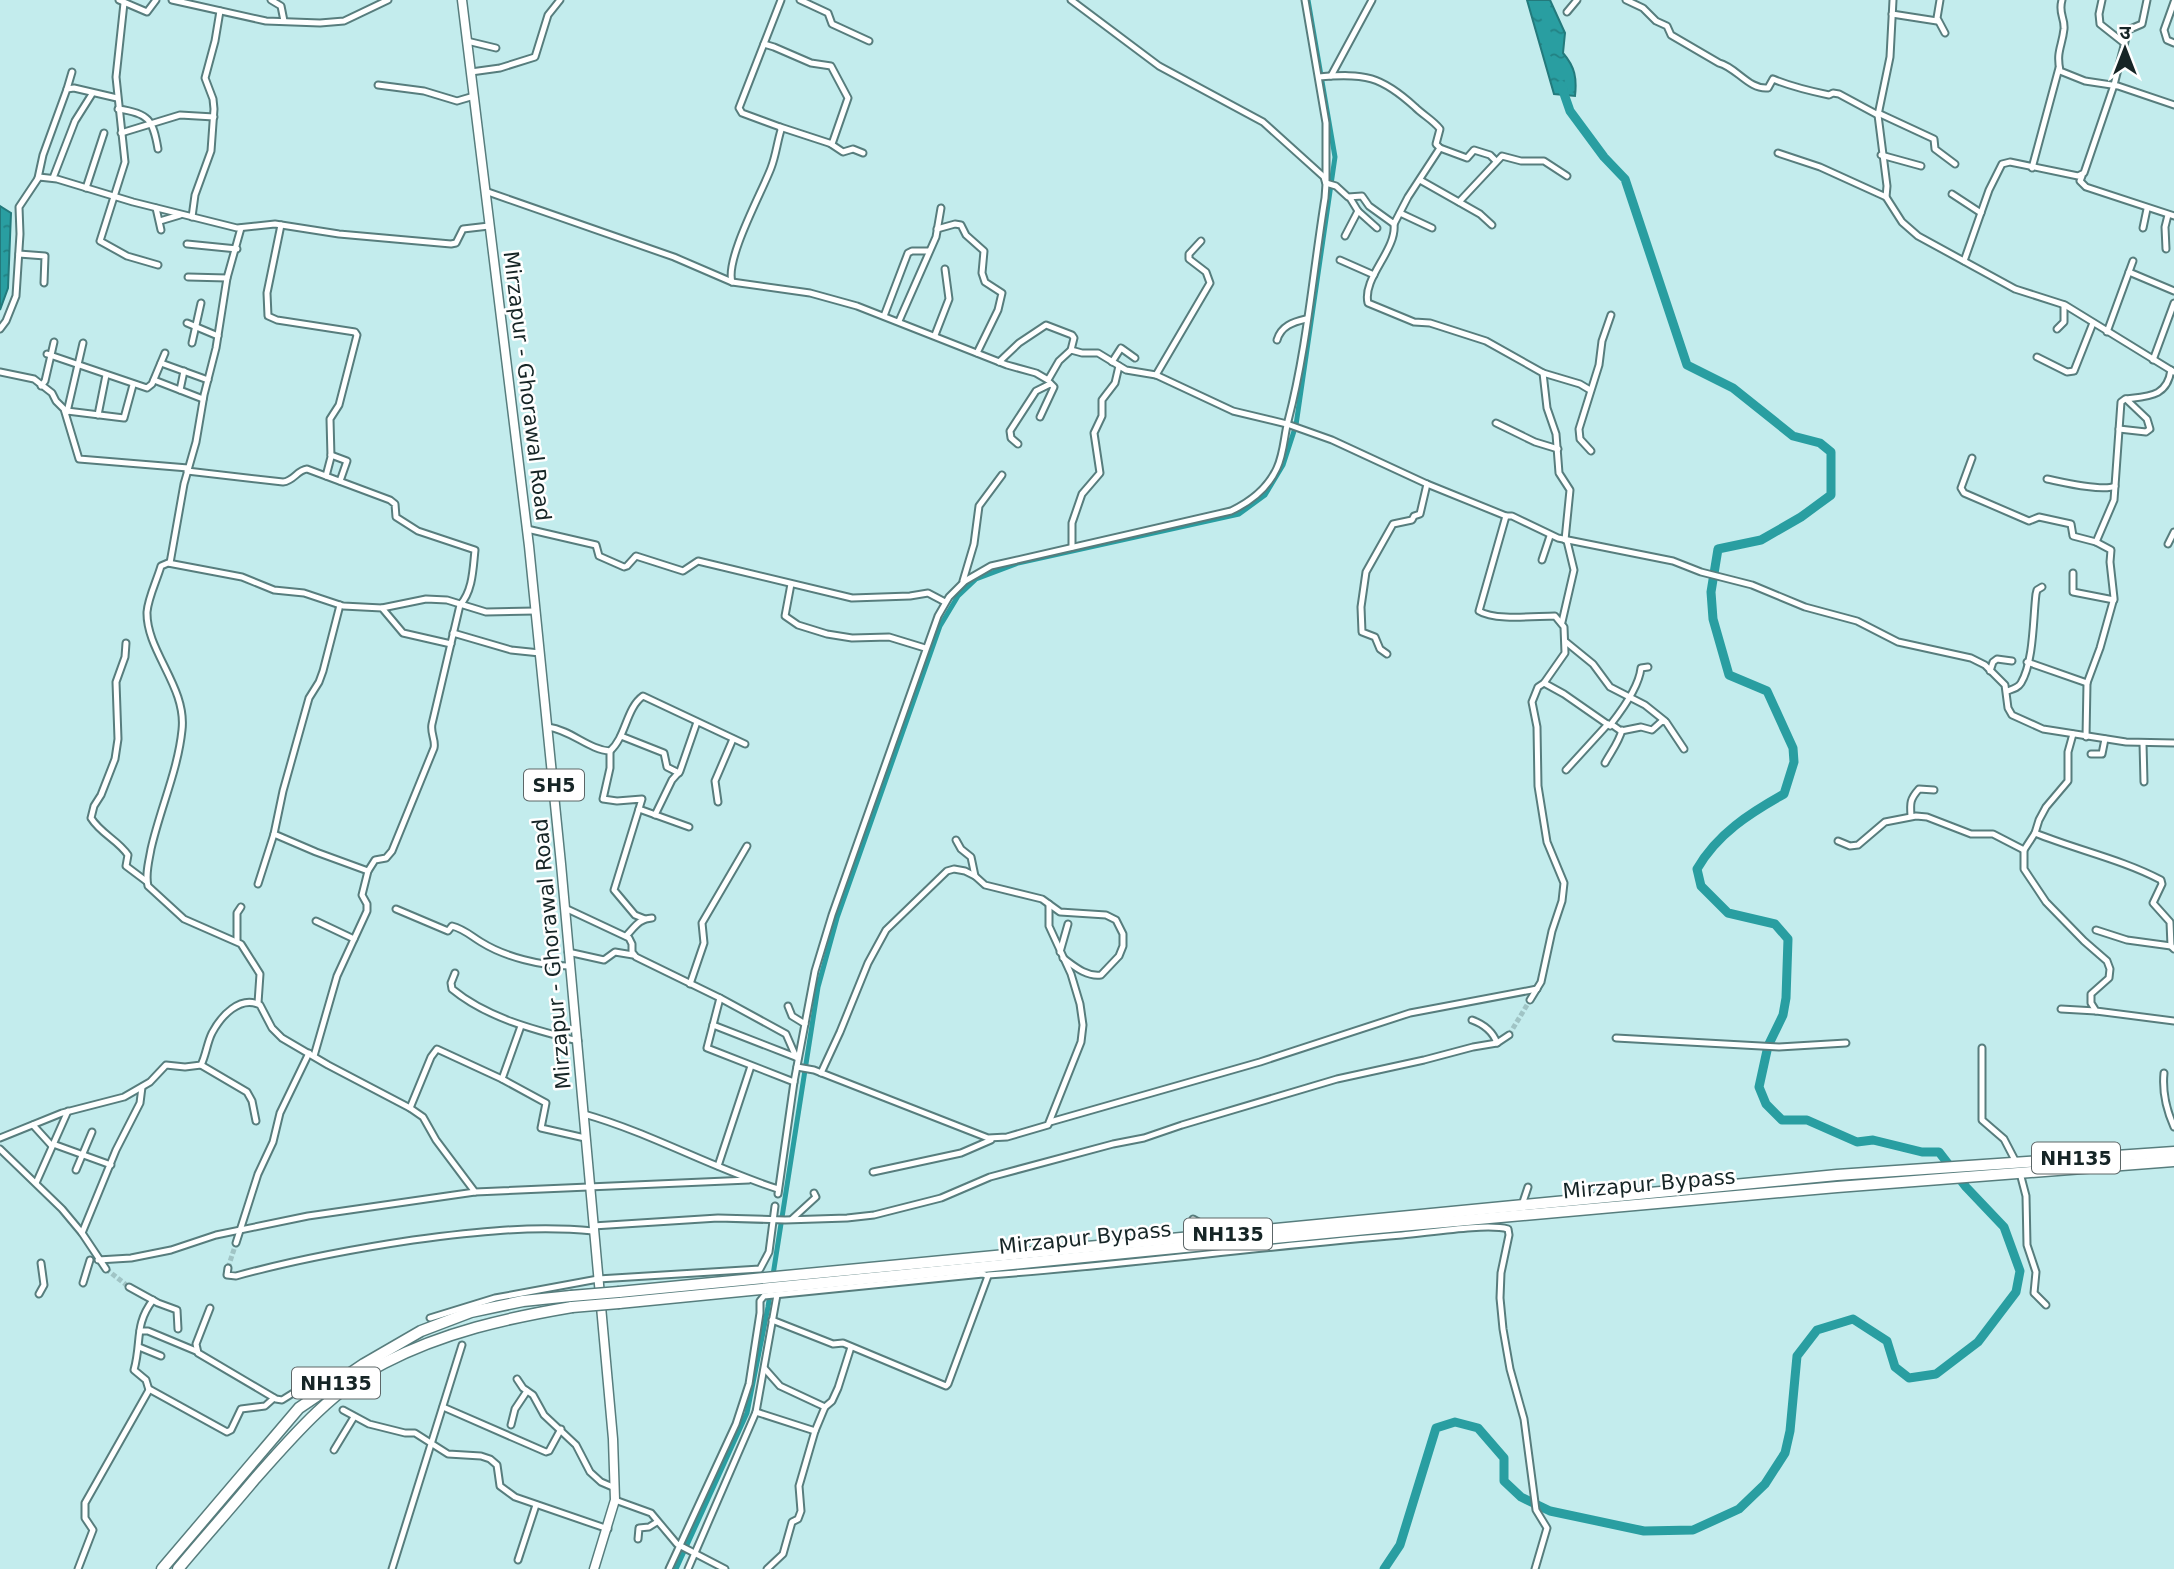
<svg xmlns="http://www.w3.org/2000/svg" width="2174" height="1569" font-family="'DejaVu Sans','Noto Sans Devanagari',sans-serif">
	<defs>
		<pattern id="water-ripples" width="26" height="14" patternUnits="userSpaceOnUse" patternTransform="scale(1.75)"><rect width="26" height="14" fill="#299ea1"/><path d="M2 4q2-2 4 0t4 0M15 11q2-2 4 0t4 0" fill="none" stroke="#228183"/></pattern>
	</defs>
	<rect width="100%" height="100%" fill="#c3eced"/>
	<!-- water -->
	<g fill="url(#water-ripples)" stroke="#237a7c" stroke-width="2">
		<path d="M1527,0h23l15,33 -2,20c12,14 14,25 12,43l-21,-2z"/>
		<polygon points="0,206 11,213 8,288 0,310"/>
	</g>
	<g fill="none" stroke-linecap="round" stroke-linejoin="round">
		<!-- canal -->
		<polyline stroke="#299ea1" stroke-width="5" points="676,1569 747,1413 768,1307 818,987 837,918 940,626 958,596 976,579 1018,563 1239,514 1265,495 1283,465 1296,425 1335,157 1308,0"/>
		<!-- river -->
		<path stroke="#299ea1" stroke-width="9" d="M1384,1569l16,-24 36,-117 19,-6 23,6 26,30v23l17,16 29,14 94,20 49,-1 46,-21 26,-25 20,-31 5,-22 7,-75 20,-26 36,-11 34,22 8,26 14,11 27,-4 42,-32 38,-50 4,-21 -16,-44 -38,-40 -27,-35h-17l-49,-12 -16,2 -50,-22h-25l-16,-16 -7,-17 9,-41 15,-31 3,-17 2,-59 -13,-15 -47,-11 -27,-27 -4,-17c20,-35 53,-56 87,-75l10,-32 -1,-14 -26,-57 -38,-16 -16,-56 -2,-27 7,-43 43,-9 40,-23 30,-22v-43l-11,-9 -27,-7 -60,-48 -46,-23 -62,-186 -21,-22 -34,-46 -9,-26"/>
		<!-- street-tunnel -->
		<g stroke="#a0c4c5" stroke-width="5" stroke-dasharray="5 2.5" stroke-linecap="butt">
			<polyline points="1509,1035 1530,1000"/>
			<polyline points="228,1268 236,1243"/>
			<polyline points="106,1269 129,1287"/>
		</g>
		<defs>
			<g id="street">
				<polyline points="119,0 147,12 156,0"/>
				<polyline points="172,0 266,21 320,23 344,21 388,0"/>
				<polyline points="271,0 281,6 284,21"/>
				<polyline points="800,0 828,13 832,24 869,41"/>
				<polyline points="1305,0 1326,123 1326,181"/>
				<path d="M1626,0l17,8 13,13 11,5 4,9 48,28c17,4 30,27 49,25l5,-9c19,8 37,12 56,16l4,-2 6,1 39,21"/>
				<polyline points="1893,0 1890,57 1878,115 1887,186 1886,197 1902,222 1918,236 2015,289 2065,305 2174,372"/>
				<polyline points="1940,0 1937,18 1945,33"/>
				<path d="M2062,0c-4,14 3,17 2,29 -2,18 -8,22 -4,42l25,10 33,5 56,19"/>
				<polyline points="2102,0 2099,14 2100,24 2124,43"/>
				<polyline points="2174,2 2164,30 2167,40 2174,43"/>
				<polyline points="124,3 116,77 125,162 100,241 127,256 158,265"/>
				<polyline points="1567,12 1577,0"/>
				<polyline points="1892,14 1937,21"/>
				<polyline points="467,41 496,48"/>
				<polyline points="764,44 774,47 811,63 831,66 848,98 832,144 780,127"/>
				<polyline points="471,72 500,68 535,57 548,15 560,0"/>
				<polyline points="1331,76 1372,0"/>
				<path d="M1319,77c46,-4 62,-1 96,30 8,8 18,13 25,22l-4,15 4,4 -32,49 -14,27 -25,-18 -7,-10 -14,1 -12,-11 -10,-3"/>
				<polyline points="378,85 424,91 457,101 474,96"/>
				<polyline points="67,89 72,72"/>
				<path d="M118,109c31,4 35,11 40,40"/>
				<polyline points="1878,113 1934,139 1935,149 1955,164"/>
				<polyline points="121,133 180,115 214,117"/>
				<polyline points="831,144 843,152 853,149 863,153"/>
				<polyline points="1440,148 1467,158 1474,150 1490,155 1495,160"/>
				<polyline points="1778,153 1820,167 1886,197"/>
				<polyline points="1881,155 1921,166"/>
				<polyline points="2032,168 2059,68"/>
				<polyline points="2082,176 2080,181 2086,187 2174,216"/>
				<polyline points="38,178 43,155 67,89 74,88 117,98"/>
				<polyline points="53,178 75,121 92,94"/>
				<polyline points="1420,180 1480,214 1492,225"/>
				<polyline points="86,188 104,133"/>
				<polyline points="485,191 674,257 732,282 810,293 857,306 1007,365 1036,373 1048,380 1059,361 1071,350 1082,353 1098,353 1126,370 1156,375 1233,411 1287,424 1332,440 1427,484 1506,516 1512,516 1558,538 1673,561 1701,572 1752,585 1805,607 1857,621 1898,642 1971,658 1985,665 2005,685 2008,708 2012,715 2043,729 2126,742 2174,743"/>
				<polyline points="1952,194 1981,213"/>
				<polyline points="1350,198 1358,211 1377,228"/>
				<polyline points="1459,202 1502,156 1521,161 1544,161 1567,176"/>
				<polyline points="156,208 161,230"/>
				<polyline points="1400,213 1432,228"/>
				<polyline points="192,217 195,195 211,151 214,109 213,99 205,78 215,41 220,11"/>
				<polyline points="160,221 180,215"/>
				<path d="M1394,224c3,26 -32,54 -26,79l46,19 16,1 56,18 57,32 4,35 9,26 3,39 11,17 -5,50"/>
				<polyline points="281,225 267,293 268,316 277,320 355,332 357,335 339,405 330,419 331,457 326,476"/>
				<polyline points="2143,228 2147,209"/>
				<polyline points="937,229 955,224 961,225 966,235 984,251 982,273 985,282 1002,293 998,310 977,353"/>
				<polyline points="1345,236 1358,211"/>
				<polyline points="187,244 237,249"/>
				<polyline points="2166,249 2165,227 2168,215"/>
				<polyline points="19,254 45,256 44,283"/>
				<polyline points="1340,260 1374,275"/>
				<polyline points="1964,261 1989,190 2002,164 2010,162 2078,176 2084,173 2114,85 2128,30 2142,24 2147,0"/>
				<polyline points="2129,272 2174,291"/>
				<polyline points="188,277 227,278"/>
				<path d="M732,282c-7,-23 30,-90 39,-114 5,-13 6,-25 10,-38l-1,-3 -38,-14 -3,-5 42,-108"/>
				<polyline points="884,316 908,253 912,251 929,251"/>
				<polyline points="899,321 936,237 941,208"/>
				<polyline points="187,323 218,336"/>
				<polyline points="0,329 6,321 16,296 20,234 19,207 39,177 57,179 133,202 237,228 275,224 339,234 451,244 456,243 463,229 489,226"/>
				<polyline points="2057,329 2064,322 2064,305"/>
				<polyline points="2107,332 2133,261"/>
				<polyline points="935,335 949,299 945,269"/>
				<path d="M1277,340c4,-14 16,-18 29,-21"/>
				<polyline points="192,343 201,303"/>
				<polyline points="47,354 147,388 152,384 165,353"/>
				<polyline points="2037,357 2067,372 2074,371 2093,323"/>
				<polyline points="2153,360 2174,303"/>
				<polyline points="999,362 1019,343 1046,325 1072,335 1074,338 1071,350"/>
				<polyline points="1112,362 1121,348 1135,358"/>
				<polyline points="161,363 208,380"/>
				<polyline points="0,372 34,379 52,393 56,401 64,409 79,459 188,468"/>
				<polyline points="1543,373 1580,384 1590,390"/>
				<polyline points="1156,375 1210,283 1206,272 1189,259 1189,254 1201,241"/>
				<polyline points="154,380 203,399"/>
				<polyline points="41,386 45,381 54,342"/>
				<polyline points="180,390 184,371"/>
				<polyline points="67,411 124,418 133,385"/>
				<polyline points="67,412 83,343"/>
				<polyline points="98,415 106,375"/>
				<polyline points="1040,417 1054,387 1050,383"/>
				<polyline points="1496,423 1535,442 1558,449"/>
				<polyline points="2119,429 2146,432 2150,429 2147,419 2126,399"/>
				<polyline points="1018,444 1011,438 1010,431 1036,391 1050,384"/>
				<polyline points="1591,451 1580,439 1579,429 1599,365 1602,341 1611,315"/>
				<polyline points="331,455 347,461 340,481"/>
				<polyline points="1972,458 1961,488 1964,493 2029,521 2039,517 2071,524 2073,536 2096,542 2111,550 2110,562 2114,598 2100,648 2087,683 2086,737"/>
				<path d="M187,471l96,11c11,-1 14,-12 24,-13l83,31 5,4 1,13 22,14 57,19c-2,18 -2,41 -15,55l-28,119c-2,9 4,16 2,24l-42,103 -6,7 -11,2 -7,11 -6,24 5,9v7l-30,65 -23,80"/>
				<path d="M2047,479c15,3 56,13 68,7"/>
				<path d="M1506,516l-27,95c15,10 57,5 76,5l9,11 1,26 -21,30 -6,4 -6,15 5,25 1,59 9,56 17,41 -2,18 -10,30 -11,51 -11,18"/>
				<polyline points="527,529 596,545 599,556 624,567 627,566 636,556 683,571 698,561 852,598 910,596 928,593 945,602"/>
				<path d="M2096,542l18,-42 7,-98 4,-3c24,-3 42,-2 46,-29"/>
				<polyline points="2168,544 2174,532"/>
				<polyline points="1072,547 1072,523 1082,494 1100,473 1094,433 1102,416 1102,400 1115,383 1119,366"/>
				<polyline points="1542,560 1550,536"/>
				<polyline points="170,563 184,484 196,442 204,395 216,348 227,278 241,228"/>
				<polyline points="2073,573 2073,592 2114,600"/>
				<polyline points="963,581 974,544 979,506 1002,475"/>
				<polyline points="791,584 785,616 798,625 827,634 852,638 889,637 925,648"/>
				<polyline points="340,605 323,671 319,682 309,698 283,791 274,834 316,852 368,871"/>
				<polyline points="382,608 426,599 447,600 486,612 536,611"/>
				<polyline points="1562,622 1574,570 1567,541"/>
				<polyline points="453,633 511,650 540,653"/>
				<polyline points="1566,642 1593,664 1610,687 1645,705 1665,721"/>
				<path d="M126,643l-1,14 -9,25 2,57 -3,20 -14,36 -7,11 -3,12c10,16 27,22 37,37l-2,11 20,15"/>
				<polyline points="1387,654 1380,649 1375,637 1362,632 1361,607 1366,572 1393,524 1412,520 1414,516 1420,514 1427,484"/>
				<polyline points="2027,662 2087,683"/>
				<polyline points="1990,671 1993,662 1997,659 2012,661"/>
				<polyline points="1544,683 1564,694 1610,726 1611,724 1621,731 1641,727 1652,730 1662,721 1666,722 1684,749"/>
				<path d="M2007,691c6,-2 11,-3 14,-8 13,-22 12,-65 15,-89l1,-4 5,-3"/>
				<path d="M1611,724c11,-14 28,-37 30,-56l7,-1"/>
				<path d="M548,727c23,3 41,23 62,24 16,-14 16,-43 33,-55l102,48"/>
				<polyline points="2073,734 2068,752 2068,781 2046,807 2039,820 2035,833 2024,850 2024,869 2046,902 2084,941 2107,961 2110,969 2109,978 2091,994 2091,1003 2096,1011 2174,1021"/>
				<polyline points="621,736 664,753 667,767 679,773"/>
				<polyline points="2143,743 2144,782"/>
				<polyline points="610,751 610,768 603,799 617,801 642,799 614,890 635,915 645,919"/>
				<polyline points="2091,754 2102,754 2105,739"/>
				<path d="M1605,763c6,-11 14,-21 17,-33"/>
				<polyline points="1566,770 1608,724"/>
				<polyline points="718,802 715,781 733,739"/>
				<polyline points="639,809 689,827"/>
				<polyline points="655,815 672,780 680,771 697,722"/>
				<path d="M1911,816c-1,-13 -1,-17 8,-27l15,1"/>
				<path d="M2035,833c42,17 86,26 126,47l1,4 -9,19 17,19 1,24 3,3"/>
				<polyline points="956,840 961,849 971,857 975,876"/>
				<polyline points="1838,841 1850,846 1858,845 1885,822 1916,816 1927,817 1971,834 1993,834 2024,850"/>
				<polyline points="258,884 274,834"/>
				<polyline points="565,908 629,938 632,944 632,952 636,957 720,998 786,1034 796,1057"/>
				<path d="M396,909l52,22 4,-5c12,3 19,10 29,16 24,15 60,24 89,24"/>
				<polyline points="316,921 354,939"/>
				<polyline points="2096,930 2127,940 2171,946"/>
				<path d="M626,936c9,-9 12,-17 26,-18"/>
				<polyline points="237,941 237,913 241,907"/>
				<polyline points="568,952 604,960 615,952 633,955"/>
				<polyline points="1060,952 1068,924"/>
				<path d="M455,973l-4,10 1,6c35,29 83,41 126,52"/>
				<polyline points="690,984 704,943 702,923 747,846"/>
				<polyline points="720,998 707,1048 794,1082"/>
				<path d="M258,1003l2,-29 -19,-30 -57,-25 -36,-33c-3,-12 1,-25 3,-37 9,-40 27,-79 31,-119 5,-43 -36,-79 -35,-118 1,-14 10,-32 14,-46l7,-3 74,14 32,13 30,3 39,13 39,2 21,25 48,11"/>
				<polyline points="788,1006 792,1016 805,1024"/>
				<polyline points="2061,1009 2096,1011"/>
				<path d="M1472,1020c11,4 21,12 25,23"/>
				<polyline points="713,1025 798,1058"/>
				<polyline points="521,1026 502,1079 546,1103 541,1128 585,1138"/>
				<polyline points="1616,1038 1779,1047 1846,1043"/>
				<polyline points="1982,1048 1982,1120 2004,1139 2017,1164"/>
				<polyline points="201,1065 247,1092 252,1101 256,1121"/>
				<polyline points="797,1067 814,1070 988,1138 1007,1137 1048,1125 1081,1042 1083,1025 1080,1004 1071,974 1049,926 1049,904"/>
				<path d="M821,1073l19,-41 28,-69 18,-33 61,-59 7,-2 11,2 10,5 10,9 57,14 18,13 46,3 10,5 7,14v12l-4,10 -18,19c-15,2 -27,-9 -38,-17"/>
				<path d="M2164,1073c-2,20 2,36 10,54"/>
				<polyline points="410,1108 431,1057 437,1049 502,1079"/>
				<path d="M584,1114c67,19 128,54 194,75"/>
				<polyline points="1050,1122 1260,1062 1410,1013 1537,989"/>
				<polyline points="33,1125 52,1146"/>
				<path d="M0,1138l62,-25 62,-16 26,-15 16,-17 19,2 16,-2c5,-10 6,-22 11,-32 9,-17 28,-38 48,-28l12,23 10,10 46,27 82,43 13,9 13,23 39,52 274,-12"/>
				<polyline points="53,1144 111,1165"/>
				<polyline points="0,1149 62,1209 82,1233 106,1269"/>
				<polyline points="718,1166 751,1066"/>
				<polyline points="76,1170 92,1132"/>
				<polyline points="873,1172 961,1153 991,1140"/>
				<polyline points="2020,1173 2026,1196 2027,1245 2036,1272 2034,1293 2046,1305"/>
				<polyline points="36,1183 68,1111"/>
				<path d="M778,1194l16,-112 21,-111 17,-56 106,-299 11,-19 16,-16 26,-15 240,-55c19,-9 37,-23 46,-43 7,-15 7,-32 11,-47 19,-73 25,-149 37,-223l1,-14 -2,-7 -61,-55 -104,-56 -88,-66"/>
				<polyline points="1522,1205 1528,1187"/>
				<polyline points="792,1219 816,1197 814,1193"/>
				<polyline points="1193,1219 1202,1224 1206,1236"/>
				<polyline points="593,1226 718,1218 785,1220 847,1218 874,1215 941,1198 990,1177 1113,1144 1144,1138 1182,1125 1337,1079 1424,1060 1473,1047 1497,1043 1509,1035"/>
				<polyline points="82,1233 116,1150 140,1103 142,1087"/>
				<polyline points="236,1243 258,1174 273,1142 280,1113 309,1053"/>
				<polyline points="98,1260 131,1258 171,1250 216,1235 308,1216 475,1192"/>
				<path d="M228,1268l-1,7 9,1c58,-16 117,-27 177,-36 60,-8 120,-15 180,-9"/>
				<path d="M988,1275c138,-10 275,-29 414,-40 25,-2 84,-12 106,-6l1,6 -8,38 -1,25 3,31 7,40 14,50 12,91 11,18 -12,41"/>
				<polyline points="83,1283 90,1260"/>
				<polyline points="129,1287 158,1303 177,1310 178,1329"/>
				<polyline points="39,1294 44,1285 41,1263"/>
				<polyline points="210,1308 196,1344 198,1353 276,1399 282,1400 298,1390 310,1391"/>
				<polyline points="430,1318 495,1298 598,1279 760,1269 769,1252 775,1206"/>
				<polyline points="140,1331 148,1331 196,1351"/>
				<polyline points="139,1347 161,1356"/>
				<polyline points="765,1369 780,1386 825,1407"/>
				<polyline points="517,1379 523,1388 533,1395 544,1415 576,1445 590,1472 601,1482 615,1488"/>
				<polyline points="149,1389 227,1432 231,1430 241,1409 265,1406 274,1398"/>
				<polyline points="443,1407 546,1452 549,1451 561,1429"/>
				<polyline points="343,1410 369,1424 405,1433 415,1433 448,1454 481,1456 490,1459 497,1465 500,1486 515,1497 608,1529"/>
				<polyline points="756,1412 815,1431"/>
				<polyline points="511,1425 515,1409 527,1391"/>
				<polyline points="334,1450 354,1417"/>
				<polyline points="615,1500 651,1513 677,1544 725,1569"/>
				<polyline points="638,1539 639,1528 649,1527 657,1522"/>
				<polyline points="518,1560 536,1505"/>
				<path d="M78,1569l15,-39 -8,-12v-15l64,-113 -3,-10 -12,-10c8,-29 0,-45 19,-70"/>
				<polyline points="392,1569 462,1345"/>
				<polyline points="669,1569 736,1424 749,1384 760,1313 760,1301 764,1296 983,1274 988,1276 948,1384 946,1386 843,1343 833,1344 772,1320"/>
				<polyline points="688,1569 756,1412 777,1295"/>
				<polyline points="767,1569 783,1554 792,1522 798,1519 801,1511 799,1486 815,1431 825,1407 832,1401 838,1388 851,1347"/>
			</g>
			<polyline id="primary" points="462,0 529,546 561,864 613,1439 615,1500 594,1569"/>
			<g id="highway">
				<polyline points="619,1292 1837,1175 2174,1152"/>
				<polyline points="619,1303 1367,1229 1837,1187 2174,1161"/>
				<polyline points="162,1569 299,1408 364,1364 421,1331 471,1312 523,1301 571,1296"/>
				<path d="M178,1569c25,-30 51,-59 76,-89 38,-43 78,-90 130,-117 60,-31 123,-45 188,-56"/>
			</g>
		</defs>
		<!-- street casing -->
		<use href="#street" stroke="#577d7d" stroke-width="9"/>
		<!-- primary casing -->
		<use href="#primary" stroke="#577d7d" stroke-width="11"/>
		<!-- highway casing -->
		<use href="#highway" stroke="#577d7d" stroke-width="13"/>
		<!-- street -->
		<use href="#street" stroke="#fff" stroke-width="5"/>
		<!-- primary -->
		<use href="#primary" stroke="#fff" stroke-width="8"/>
		<!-- highway -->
		<use href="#highway" stroke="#fff" stroke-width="10"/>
		<defs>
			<g id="highway-bridge">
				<polyline points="571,1296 619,1292"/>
				<polyline points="572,1307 619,1303"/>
			</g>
		</defs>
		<!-- highway-bridge casing -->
		<use href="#highway-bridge" stroke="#577d7d" stroke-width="13" stroke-linecap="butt"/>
		<!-- highway-bridge -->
		<use href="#highway-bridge" stroke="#fff" stroke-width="10"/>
	</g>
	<g text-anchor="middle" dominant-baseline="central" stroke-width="5" stroke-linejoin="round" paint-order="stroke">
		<!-- shield labels -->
		<g fill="#fff" stroke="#5c6667" stroke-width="2">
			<rect x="524" y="769.5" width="60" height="31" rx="5"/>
			<rect x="2032" y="1142.5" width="88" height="31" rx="5"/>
			<rect x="1184" y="1218.5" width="88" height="31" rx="5"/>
			<rect x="292" y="1367.5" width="88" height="31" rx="5"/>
		</g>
		<g font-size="19" font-weight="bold" fill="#162526">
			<text x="554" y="785">SH5</text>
			<text x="2076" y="1158">NH135</text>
			<text x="1228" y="1234">NH135</text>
			<text x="336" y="1383">NH135</text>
		</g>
		<!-- street labels -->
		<g font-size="21" fill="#162526" stroke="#fff">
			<text transform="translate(527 386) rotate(83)">Mirzapur - Ghorawal Road</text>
			<text transform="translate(552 954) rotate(-95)">Mirzapur - Ghorawal Road</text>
			<text transform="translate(1649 1184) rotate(-5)">Mirzapur Bypass</text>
			<text transform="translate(1085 1238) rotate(-6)">Mirzapur Bypass</text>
		</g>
	</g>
	<!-- north arrow -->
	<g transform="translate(2125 49)" stroke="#ffffff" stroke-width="5" paint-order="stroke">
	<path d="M0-5L12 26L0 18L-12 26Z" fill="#162526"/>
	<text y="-10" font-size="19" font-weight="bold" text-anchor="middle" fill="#162526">उ</text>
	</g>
</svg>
